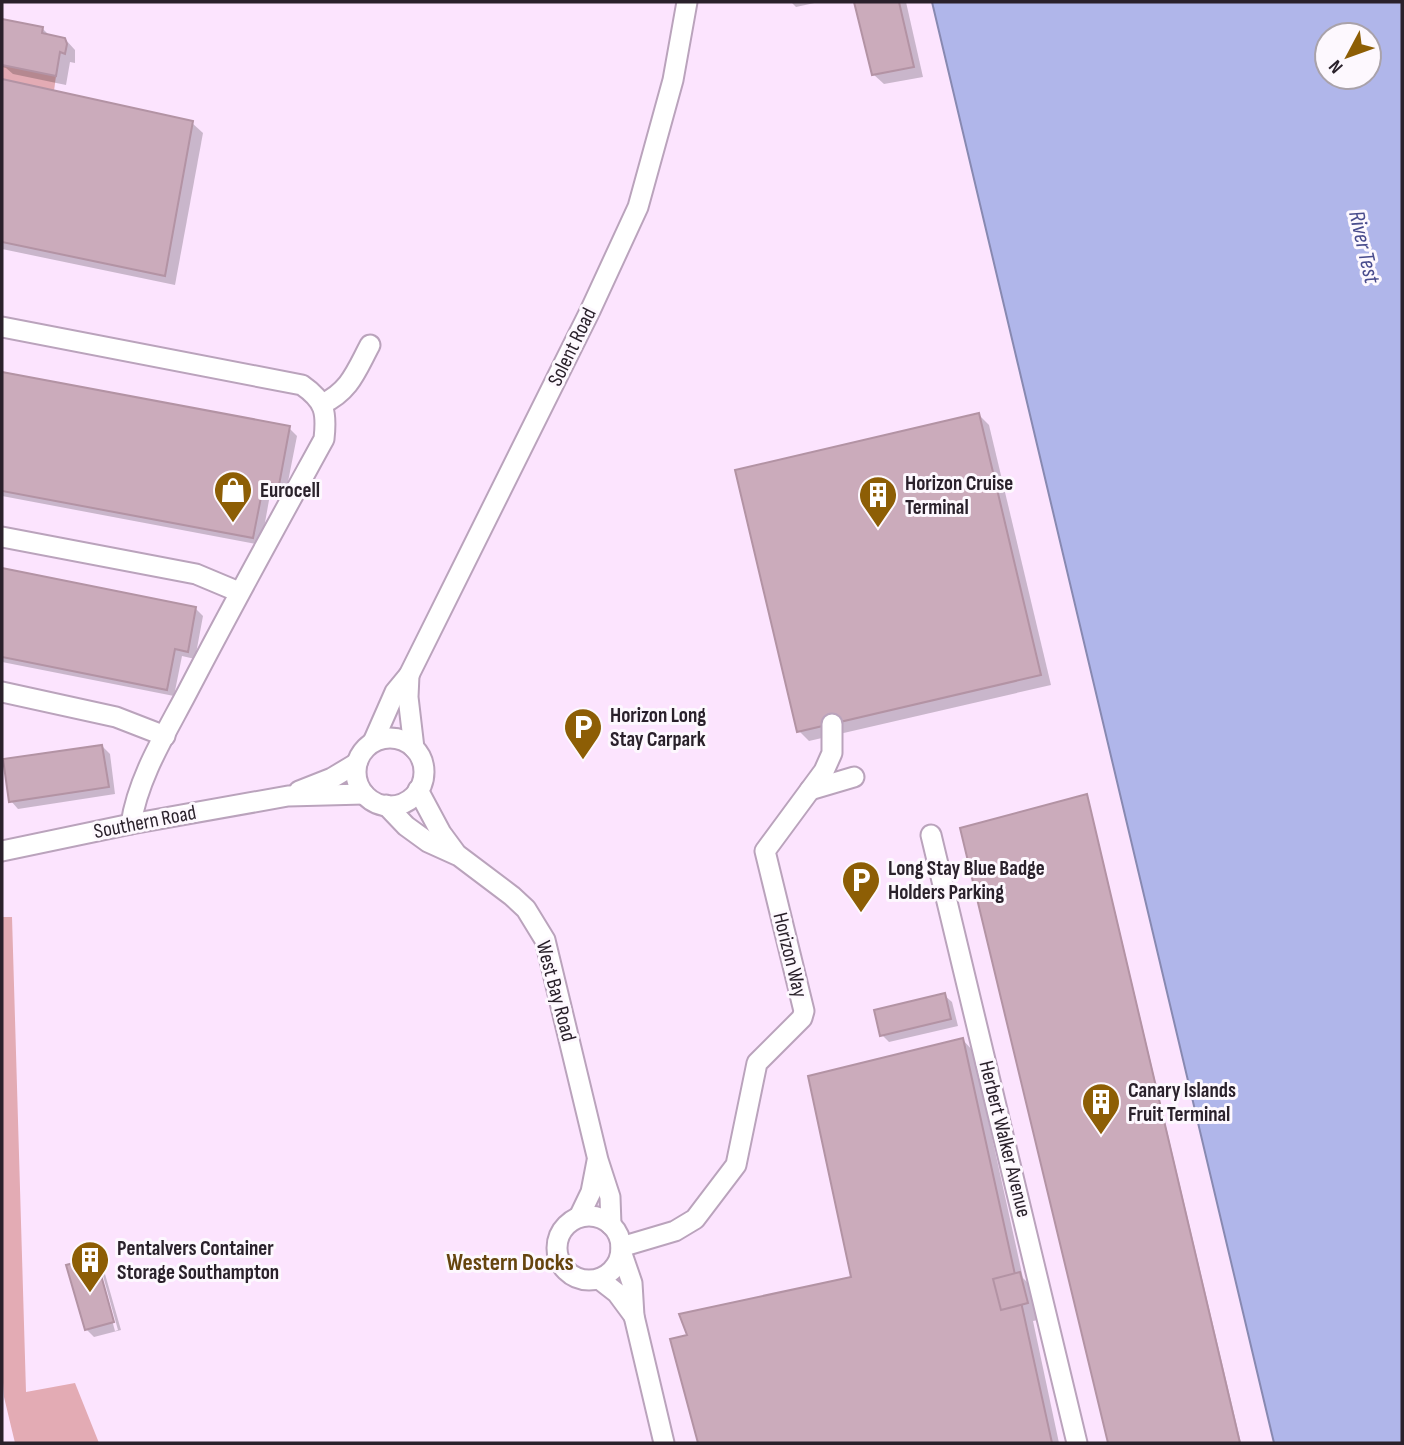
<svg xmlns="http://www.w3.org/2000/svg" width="1404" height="1445" font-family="'Sofia Sans Condensed',sans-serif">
	<rect width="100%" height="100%" fill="#fce4fe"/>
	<!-- green -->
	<g fill="#e3abb4">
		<polygon points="2,65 56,76 54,91 2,79"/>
		<polygon points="2,917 12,917 26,1392 75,1383 99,1443 15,1443 4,1397 2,1368"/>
	</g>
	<!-- water -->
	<path fill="#b0b6ea" stroke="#8889b1" stroke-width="2" fill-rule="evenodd" d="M932,2h470v1441h-128zM1327,35h42v42h-42z"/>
	<!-- shadow -->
	<g fill="#0003" fill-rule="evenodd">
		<polygon points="791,2 819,2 796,7"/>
		<polygon points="856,2 906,2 923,77 884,84 873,74"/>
		<polygon points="2,21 43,29 50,36 65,39 75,50 75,63 70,62 66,85 13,74 6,68 2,67"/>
		<polygon points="2,81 192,123 203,133 175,285 2,249"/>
		<polygon points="2,373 289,428 297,436 286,492 271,489 261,545 2,496"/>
		<polygon points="979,415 989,425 1051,685 809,741 799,731"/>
		<polygon points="2,570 195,608 203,616 195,659 182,656 174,696 2,662"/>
		<polygon points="102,746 110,754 115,794 18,809 11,801"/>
		<polygon points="1086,796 1088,797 1241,1443 1109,1443 962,829"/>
		<polygon points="944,995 952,1002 958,1026 889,1042 882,1035"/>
		<polygon points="963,1040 973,1051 1023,1278 1035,1290 1042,1319 1033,1321 1059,1443 700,1443 672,1340 690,1336 853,1278"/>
		<path d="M96,1259l7,8 18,63 -27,7 -8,-8zM97,1265h3l18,65 -3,1z"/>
	</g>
	<!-- building -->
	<g fill="#cbabbb" stroke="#b393a4" stroke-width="2">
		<polygon points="854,2 899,2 914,67 872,75"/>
		<polygon points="2,19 43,27 42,33 65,38 67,44 65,54 60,52 56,76 2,65"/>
		<polygon points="2,79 193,121 165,276 2,242"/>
		<polygon points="2,372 290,426 279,485 264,482 253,538 2,491"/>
		<polygon points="979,413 1041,675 797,732 735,470"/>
		<polygon points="2,568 196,607 188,652 175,649 167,690 2,657"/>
		<polygon points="102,745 109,787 9,802 3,759"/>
		<polygon points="1087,794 1240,1443 1108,1443 960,828"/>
		<polygon points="945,993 951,1019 880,1036 874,1010"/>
		<polygon points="963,1038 1052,1443 698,1443 670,1339 687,1335 679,1314 851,1277 808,1076"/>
		<polygon points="96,1257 114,1322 85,1330 66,1265"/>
		<polygon points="1020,1272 1028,1303 1001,1310 993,1279"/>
	</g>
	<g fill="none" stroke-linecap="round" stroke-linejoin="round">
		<defs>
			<g id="minor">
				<path d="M2,327l300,58c23,16 25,27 22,54 -45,82 -91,165 -134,248 -22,43 -52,89 -59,137"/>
				<path d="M322,404c28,-13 34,-33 48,-59"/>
				<polyline points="2,537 196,574 239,592"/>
				<polyline points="409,675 408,697 414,748"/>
				<polyline points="2,692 116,717 165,736"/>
				<circle cx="390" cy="772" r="34"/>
				<polyline points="373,742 395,692 409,675 590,311 638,207 673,80 687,2"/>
				<polyline points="418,790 441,833 455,852"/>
				<polyline points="810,790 854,777"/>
				<polyline points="299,791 332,778 357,763"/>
				<polyline points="386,805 406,826 428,842 459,856 512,896 526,909 545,940 598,1160 610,1197 611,1225"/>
				<polyline points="931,835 1077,1443"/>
				<polyline points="2,851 131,824 288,796 364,794"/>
				<circle cx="589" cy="1248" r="32"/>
				<polyline points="579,1217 591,1192 597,1161"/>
				<polyline points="621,1247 675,1231 695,1219 736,1165 757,1063 802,1018 804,1011 765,851 824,771 832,753 832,724"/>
				<polyline points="621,1251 632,1283 634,1316 664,1443"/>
				<polyline points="599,1279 617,1293 634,1316"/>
			</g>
		</defs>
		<!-- minor casing -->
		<use href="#minor" stroke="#baa3bc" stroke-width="23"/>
		<!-- minor -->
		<use href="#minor" stroke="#fff" stroke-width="19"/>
	</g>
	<!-- icons -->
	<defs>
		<symbol id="shop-pin" viewBox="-11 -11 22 30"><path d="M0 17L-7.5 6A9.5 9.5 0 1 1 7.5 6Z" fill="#8d5e05" stroke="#fdf8fe"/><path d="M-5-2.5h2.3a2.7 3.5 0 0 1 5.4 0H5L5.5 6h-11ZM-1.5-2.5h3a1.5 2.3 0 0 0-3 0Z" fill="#fff"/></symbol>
		<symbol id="building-pin" viewBox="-11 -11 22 30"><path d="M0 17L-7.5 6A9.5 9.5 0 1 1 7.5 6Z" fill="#8d5e05" stroke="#fdf8fe"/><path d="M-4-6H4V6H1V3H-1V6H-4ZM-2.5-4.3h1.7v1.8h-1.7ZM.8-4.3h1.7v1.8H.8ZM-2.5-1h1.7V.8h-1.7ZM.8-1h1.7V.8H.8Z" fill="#fff"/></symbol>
		<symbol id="parking-pin" viewBox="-11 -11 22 30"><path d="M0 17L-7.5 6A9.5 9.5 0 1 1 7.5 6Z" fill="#8d5e05" stroke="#fdf8fe"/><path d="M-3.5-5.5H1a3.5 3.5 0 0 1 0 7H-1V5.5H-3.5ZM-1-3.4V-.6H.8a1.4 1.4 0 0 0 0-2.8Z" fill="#fff"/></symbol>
	</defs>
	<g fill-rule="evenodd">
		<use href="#shop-pin" x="211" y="468" width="44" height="60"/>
		<use href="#building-pin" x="856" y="473" width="44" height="60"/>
		<use href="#parking-pin" x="561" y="705" width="44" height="60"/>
		<use href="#parking-pin" x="839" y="858" width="44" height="60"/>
		<use href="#building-pin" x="1079" y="1080" width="44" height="60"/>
		<use href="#building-pin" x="68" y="1238" width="44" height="60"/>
	</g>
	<g text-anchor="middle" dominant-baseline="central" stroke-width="6" stroke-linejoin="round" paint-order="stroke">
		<!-- street labels -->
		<g font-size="21" fill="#2a212b" stroke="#fdf8fe">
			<text transform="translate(572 347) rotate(-64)">Solent Road</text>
			<text transform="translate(145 822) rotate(-11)">Southern Road</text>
			<text transform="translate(790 955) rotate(76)">Horizon Way</text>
			<text transform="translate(556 991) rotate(75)">West Bay Road</text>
			<text transform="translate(1005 1139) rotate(76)">Herbert Walker Avenue</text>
		</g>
		<!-- poi labels -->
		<g font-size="21" font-weight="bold" fill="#2a212b" stroke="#fdf8fe" text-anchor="start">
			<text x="905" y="483">Horizon Cruise<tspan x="905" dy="24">Terminal</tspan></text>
			<text x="260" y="490">Eurocell</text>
			<text x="610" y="715">Horizon Long<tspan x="610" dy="24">Stay Carpark</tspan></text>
			<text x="888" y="868">Long Stay Blue Badge<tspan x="888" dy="24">Holders Parking</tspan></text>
			<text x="1128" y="1090">Canary Islands<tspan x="1128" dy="24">Fruit Terminal</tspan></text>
			<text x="117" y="1248">Pentalvers Container<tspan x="117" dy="24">Storage Southampton</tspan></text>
		</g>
		<!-- water labels -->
		<g font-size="23" font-style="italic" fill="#484b8c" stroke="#fdf8fe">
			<text transform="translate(1364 247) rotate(77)">River Test</text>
		</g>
		<!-- quarter labels -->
		<g font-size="24" font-weight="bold" fill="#65440e" stroke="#fdf8fe">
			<text x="510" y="1262">Western Docks</text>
		</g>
	</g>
	<!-- border -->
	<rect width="1404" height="1445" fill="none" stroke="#2a212b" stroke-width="7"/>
	<!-- north arrow -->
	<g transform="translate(1348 56) rotate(229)"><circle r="33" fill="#fdf8fe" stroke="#a9a2aa" stroke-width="2"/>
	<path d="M0-5L12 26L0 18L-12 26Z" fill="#8d5e05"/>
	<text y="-10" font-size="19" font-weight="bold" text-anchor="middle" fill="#2a212b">N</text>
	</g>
</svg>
